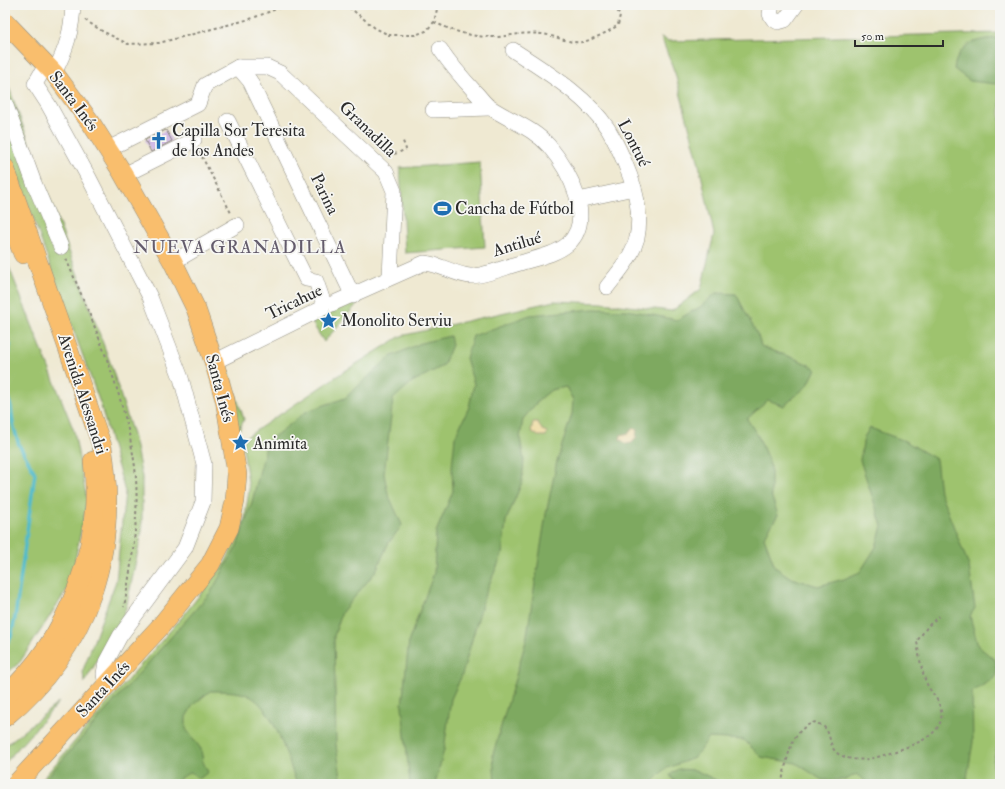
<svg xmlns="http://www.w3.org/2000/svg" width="1005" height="789" font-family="'IM FELL Double Pica',serif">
	<rect width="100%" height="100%" fill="#f6f6f2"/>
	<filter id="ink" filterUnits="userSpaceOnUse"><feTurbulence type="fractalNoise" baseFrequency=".025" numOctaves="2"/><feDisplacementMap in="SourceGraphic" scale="8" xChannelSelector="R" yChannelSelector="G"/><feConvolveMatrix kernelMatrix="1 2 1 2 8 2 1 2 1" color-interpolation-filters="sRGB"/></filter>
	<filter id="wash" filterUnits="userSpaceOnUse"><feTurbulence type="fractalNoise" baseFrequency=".012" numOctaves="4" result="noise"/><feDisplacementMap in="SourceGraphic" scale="16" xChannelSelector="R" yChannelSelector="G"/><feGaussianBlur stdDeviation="0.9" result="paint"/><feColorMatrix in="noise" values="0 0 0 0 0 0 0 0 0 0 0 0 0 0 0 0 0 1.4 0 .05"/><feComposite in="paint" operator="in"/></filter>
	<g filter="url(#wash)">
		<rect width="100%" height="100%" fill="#efe9d2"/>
		<!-- green -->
		<g fill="#9ec36e" stroke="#64774c">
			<polygon points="1000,33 1000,784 38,784 183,616 225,563 245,518 249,490 242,440 337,376 401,336 554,301 602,303 672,311 701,289 714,234 698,160 675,73 661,37 668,41"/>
			<polygon points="5,77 111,365 134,438 142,477 142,531 127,604 123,617 84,683 83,670 116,581 125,492 100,403 5,141"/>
			<polygon points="480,162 485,247 405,253 400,168"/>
			<polygon points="5,257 74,431 87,501 70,585 20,662 5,675"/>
			<polygon points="363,297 324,342 311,321"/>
			<polygon points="227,369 244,419 238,433 225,370"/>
			<polygon points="59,702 5,763 5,746"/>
		</g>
		<!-- forest -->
		<g fill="#7ea961" stroke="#546a46">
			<path d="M1000,38v42l-4,4 -26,-3 -16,-12c4,-26 22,-30 46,-31z"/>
			<path d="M716,293l20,1 22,42 3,10c18,8 38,12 55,23l-8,16 -24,21 -16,-6 -21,19 11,17 13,31v28l7,20 -14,22 11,30 16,11 27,8 26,-7 16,-7 16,-25 6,-21 -22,-66 4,-23 6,-9 35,13 31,18 4,33 29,74 6,42 -5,8 8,30 18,15v16l-24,15 1,50 -7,42h-97l-13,-10 -10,6h-24l-26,-17 -35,-6 -17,-17 -35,-2 -15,20 -29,11 -15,15h-155l-2,-30 33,-113 20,-127 11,-53 15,-47 1,-14 -7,-13 -15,3 -12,10 -16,19 -3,19 4,22 -2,22 -16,39 -4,34 -17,39 -23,81 -11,24 -7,51 -9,34h-25l-8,-78 7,-66 25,-67 2,-41 17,-41 -1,-24 3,-30 14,-30 5,-23 -8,-26 7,-22 57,-21 64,-6 34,1 49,10 23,-13z"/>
			<path d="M450,336l2,9 -9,21 -31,16 -19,17 -9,75 4,20 14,31 -14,19 -12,27 -34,41 -8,24 2,109 6,39h-45c-11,-27 -24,-85 -56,-91 -10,-2 -21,-2 -31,-2l-17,14 -7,12v12l15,20 2,13 5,10 -9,7 -8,-7 -11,6 -2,6h-137l170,-192 26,-46 15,-44 15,-60 40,-31 38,-13 45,-41 31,-14z"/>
			<polygon points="1000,744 1000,784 994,784 993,761 998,745"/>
			<polygon points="678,769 695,770 724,784 676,784 670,775"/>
		</g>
		<!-- sand -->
		<g fill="#eeda9e" stroke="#8c8264">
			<polygon points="533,422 538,422 542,430 547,432 546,436 538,436 531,431"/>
			<polygon points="633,428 637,430 636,438 632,443 626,444 620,439 621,435 629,433"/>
		</g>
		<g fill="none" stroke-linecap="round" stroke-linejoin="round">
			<!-- stream -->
			<g stroke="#50bbcc" stroke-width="3.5">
				<polyline points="5,364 10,345"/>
				<polyline points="5,390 11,407 13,424 19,445 35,473 15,618 11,636 5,646"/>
			</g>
		</g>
		<g id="blocks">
			<!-- building -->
			<polygon fill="#cfb6e5" points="166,130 172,141 151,152 145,140"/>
		</g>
	</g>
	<g filter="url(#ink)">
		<use href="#blocks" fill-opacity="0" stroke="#8d8a7e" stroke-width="1"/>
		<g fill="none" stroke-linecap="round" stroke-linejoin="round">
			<defs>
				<g id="minor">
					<polyline points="772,5 770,14 773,19 778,22 785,20 796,5"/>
					<path d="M513,50c33,22 73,45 95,79 9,15 16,31 22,47 7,19 11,42 7,62 -5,19 -18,34 -30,49"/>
					<polyline points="46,65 35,84 48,104 89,178 150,297 181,378 204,464 203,502 185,548 120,636 106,662 104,674 106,686"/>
					<polyline points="238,67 250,81 353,296"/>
					<path d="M54,73c12,-23 18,-42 19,-68"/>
					<polyline points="5,103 34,183 61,247"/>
					<polyline points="433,110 489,108"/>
					<polyline points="228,121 306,279 316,281 325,307"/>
					<polyline points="108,149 198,104 205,85 238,67 267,67 280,73 386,172 394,191 390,277"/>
					<polyline points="124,175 194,140"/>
					<polyline points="578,200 634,188"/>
					<polyline points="173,262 237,225"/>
					<path d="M214,362l111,-55 99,-44c17,1 31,12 46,13 16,0 35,-9 50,-13 16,-5 35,-8 48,-19 28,-26 0,-75 -19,-98 -16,-18 -38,-25 -58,-38 -6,-3 -10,-10 -15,-15 -13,-14 -25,-28 -36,-44"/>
				</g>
				<g id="major">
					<polyline points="5,22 54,73 91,123 122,172 173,262 196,309 214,362 225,400 237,474 235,501 229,528 210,565 159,628 16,784"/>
					<path d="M5,168l97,278c18,104 -14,203 -97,271"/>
					<polyline points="5,207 23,254"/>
					<path d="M5,696c63,-57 99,-150 88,-235"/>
				</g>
			</defs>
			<!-- minor casing -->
			<use href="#minor" stroke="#8d8a7e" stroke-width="16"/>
			<!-- major casing -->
			<use href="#major" stroke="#8d8a7e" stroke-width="20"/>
			<!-- path -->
			<g stroke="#8d8a7e" stroke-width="2" stroke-dasharray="3 3" stroke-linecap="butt">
				<polyline points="289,5 350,8 375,28 389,35 415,35 426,31 434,22 438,5"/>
				<polyline points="85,20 102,31 128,44 159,43 250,19 287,5"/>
				<path d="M434,22c20,10 41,16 64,15 15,-2 28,-5 43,-3 14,1 27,10 41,8 8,-1 30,-12 36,-17l2,-10 -6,-10"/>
				<polyline points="199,151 231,213"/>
				<polyline points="388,155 398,153 406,149 402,139"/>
				<path d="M66,259c29,67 59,136 69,208 5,46 -3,95 -11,140"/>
				<path d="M781,784c7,-22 7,-55 35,-62 2,2 6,3 8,5 8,7 4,22 16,28 19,9 35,3 53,-3 22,-8 58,-18 46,-48 -3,-8 -10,-14 -13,-22 -5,-13 -7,-27 -9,-41l11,-15 11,-10"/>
			</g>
			<!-- minor -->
			<use href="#minor" stroke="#fff" stroke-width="15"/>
			<!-- major -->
			<use href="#major" stroke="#f9be6d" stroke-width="19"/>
		</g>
	</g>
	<!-- icons -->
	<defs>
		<symbol id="church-bare" viewBox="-9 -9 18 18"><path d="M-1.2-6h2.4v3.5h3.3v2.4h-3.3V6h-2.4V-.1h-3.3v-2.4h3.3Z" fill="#1f6fb2" stroke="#f6f6f2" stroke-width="2.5" paint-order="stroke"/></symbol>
		<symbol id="stadium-bare" viewBox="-9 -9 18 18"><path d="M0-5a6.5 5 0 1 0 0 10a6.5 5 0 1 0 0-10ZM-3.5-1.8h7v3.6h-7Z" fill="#1f6fb2" stroke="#f6f6f2" stroke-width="2.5" paint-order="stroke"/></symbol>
		<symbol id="sight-bare" viewBox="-9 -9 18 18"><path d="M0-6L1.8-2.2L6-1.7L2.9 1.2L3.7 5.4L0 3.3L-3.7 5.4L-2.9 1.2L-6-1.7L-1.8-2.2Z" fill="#1f6fb2" stroke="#f6f6f2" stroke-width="2.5" paint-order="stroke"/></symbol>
	</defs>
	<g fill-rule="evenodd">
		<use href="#church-bare" x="146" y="128" width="25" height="25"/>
		<use href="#stadium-bare" x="430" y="196" width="25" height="25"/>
		<use href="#sight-bare" x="316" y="308" width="25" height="25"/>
		<use href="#sight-bare" x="228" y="430" width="25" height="25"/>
	</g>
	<g text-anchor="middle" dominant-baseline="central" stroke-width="3.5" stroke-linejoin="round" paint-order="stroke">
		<!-- street labels -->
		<g font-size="17" fill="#2b2b2b" stroke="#f6f6f2">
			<text transform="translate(74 101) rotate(53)">Santa Inés</text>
			<text transform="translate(368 129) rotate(44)">Granadilla</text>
			<text transform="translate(634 143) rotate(63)">Lontué</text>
			<text transform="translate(325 194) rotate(64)">Parina</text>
			<text transform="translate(517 244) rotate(-17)">Antilué</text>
			<text transform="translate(294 302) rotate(-26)">Tricahue</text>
			<text transform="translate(220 388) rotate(75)">Santa Inés</text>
			<text transform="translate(83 394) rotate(72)">Avenida Alessandri</text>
			<text transform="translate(103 689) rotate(-47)">Santa Inés</text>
		</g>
		<!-- poi labels -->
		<g font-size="17" fill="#2b2b2b" stroke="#f6f6f2" text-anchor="start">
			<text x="172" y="130">Capilla Sor Teresita<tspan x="172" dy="20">de los Andes</tspan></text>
			<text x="455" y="208">Cancha de Fútbol</text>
			<text x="341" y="320">Monolito Serviu</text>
			<text x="253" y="443">Animita</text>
		</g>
		<!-- neighbourhood labels -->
		<g font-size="18" letter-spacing="1" fill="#645c6c" stroke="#f6f6f2">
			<text x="240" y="247">NUEVA GRANADILLA</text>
		</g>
	</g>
	<!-- margin -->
	<rect width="1005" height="789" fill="none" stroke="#f6f6f2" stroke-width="20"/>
	<!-- scale -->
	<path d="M855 40v6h88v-6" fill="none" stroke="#2b2b2b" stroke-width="2"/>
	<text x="861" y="40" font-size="12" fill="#2b2b2b" stroke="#f6f6f2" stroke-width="3" paint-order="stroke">50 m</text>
</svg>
